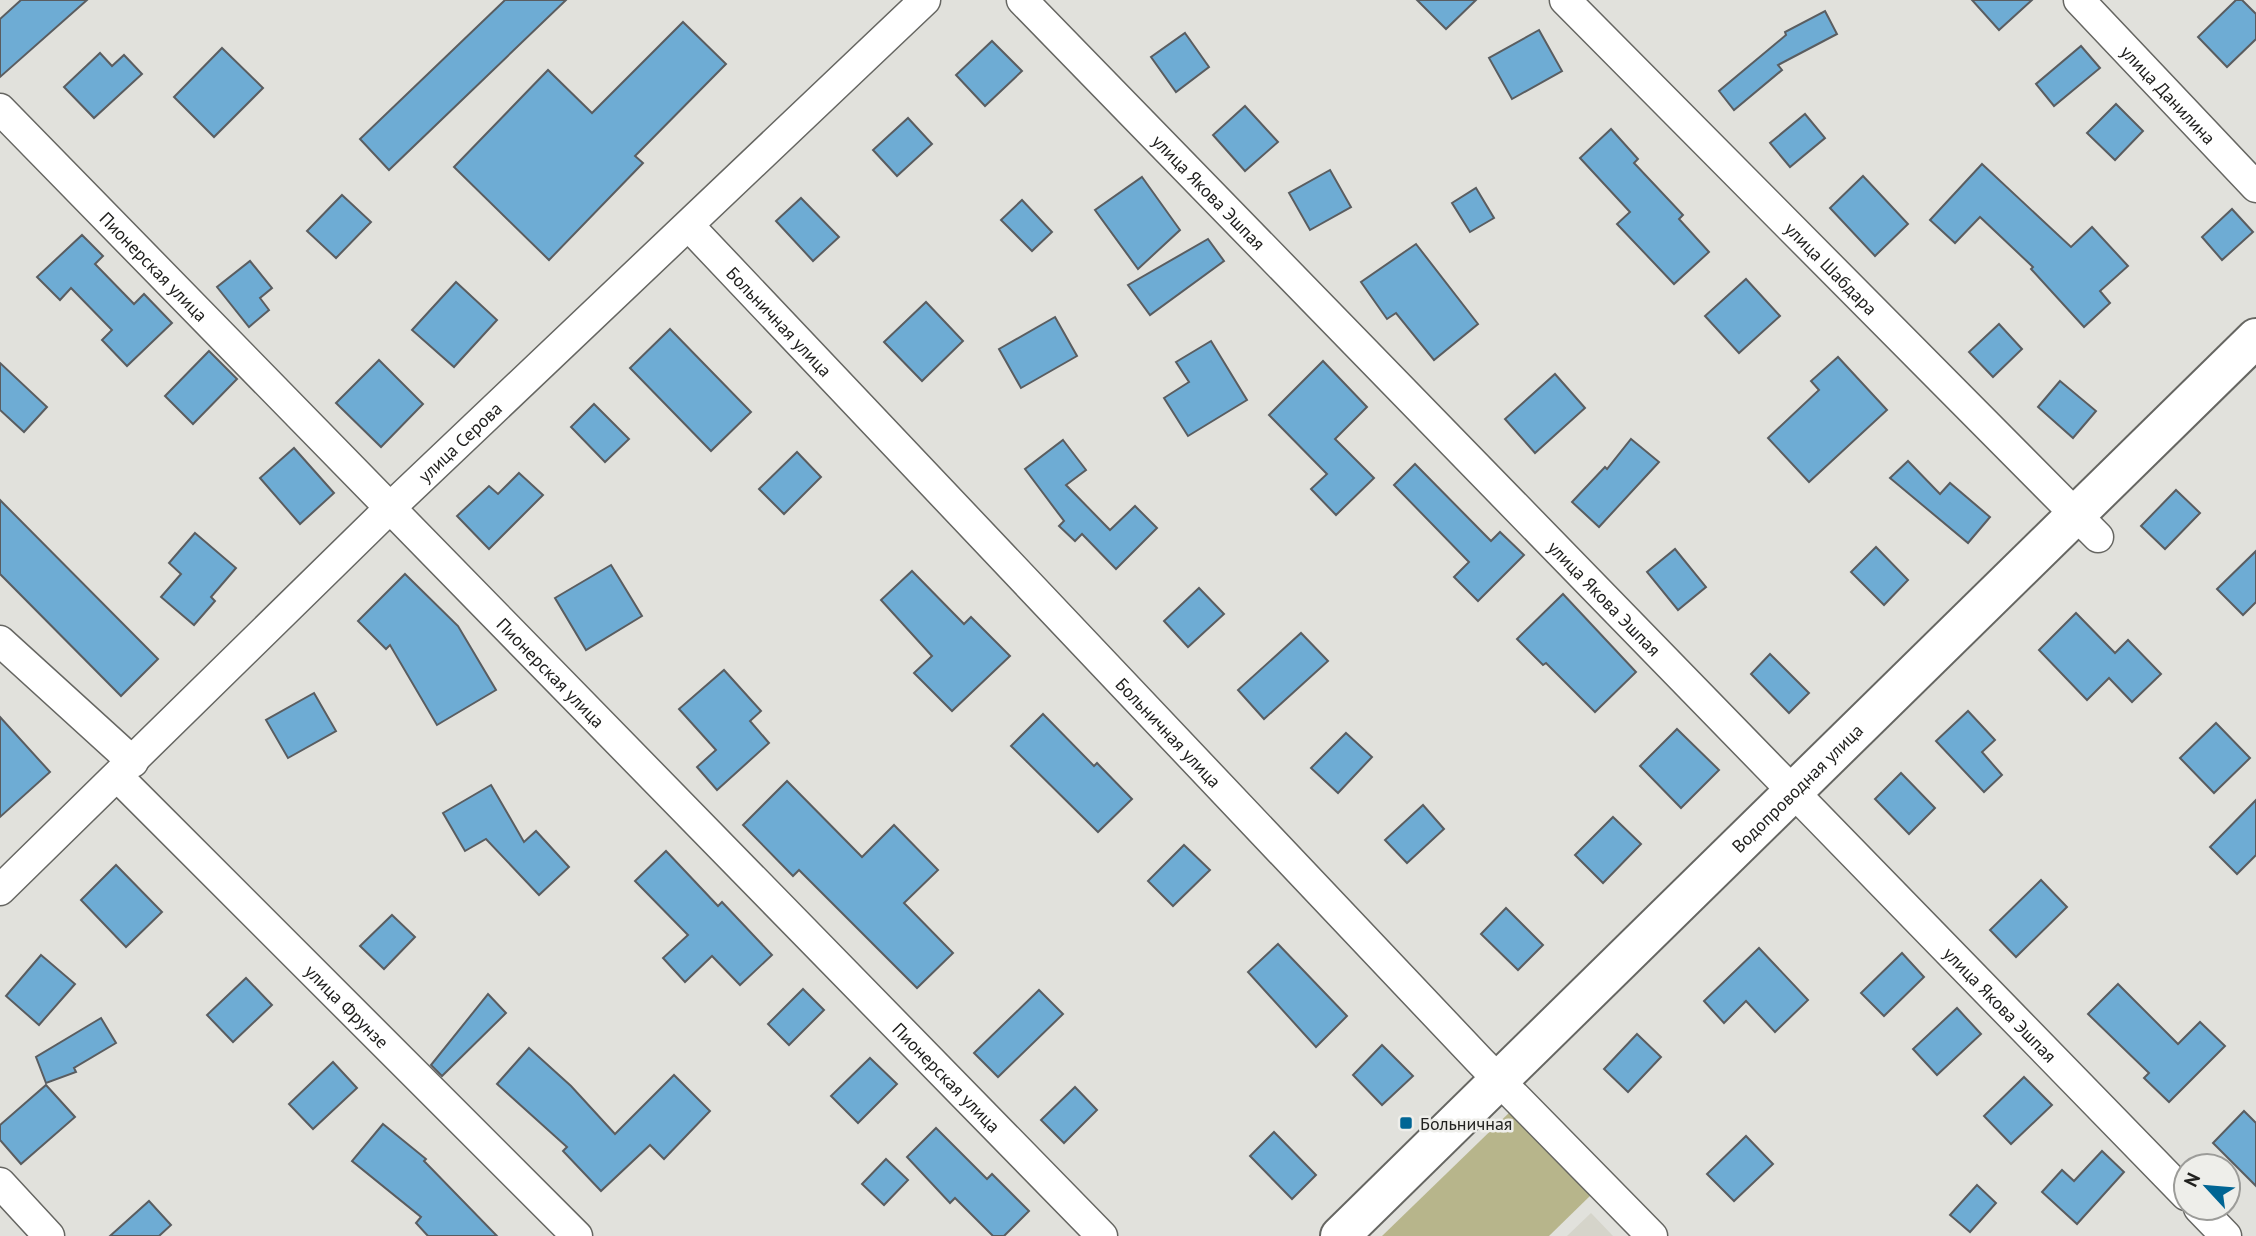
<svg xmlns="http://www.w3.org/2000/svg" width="2256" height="1236" font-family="'PT Sans',sans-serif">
	<rect width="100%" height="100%" fill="#e1e1dc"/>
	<!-- built -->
	<polygon fill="#d5d4ca" points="1591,1213 1613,1236 1567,1236"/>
	<!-- green -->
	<polygon fill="#b7b58b" points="1512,1110 1593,1193 1549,1236 1382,1236"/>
	<!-- building -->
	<g fill="#6eacd4" stroke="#5a5d60" stroke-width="2">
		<polygon points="21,0 87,0 0,77 0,19"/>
		<polygon points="505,0 566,0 389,170 360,139"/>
		<polygon points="1417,0 1476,0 1446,29"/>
		<polygon points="1972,0 2032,0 1999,30"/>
		<polygon points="2236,0 2242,0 2256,14 2256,39 2227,67 2198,37"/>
		<polygon points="1825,11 1837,34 1778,65 1782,70 1734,110 1719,91 1786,35 1785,32"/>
		<polygon points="683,22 726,64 635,156 643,163 549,260 454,167 548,70 592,113"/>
		<polygon points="1539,30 1562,71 1512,99 1489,58"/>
		<polygon points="1185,33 1209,67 1176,92 1151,57"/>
		<polygon points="992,41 1022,71 985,106 956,75"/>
		<polygon points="2081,46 2100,68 2054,106 2036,84"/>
		<polygon points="222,48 263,88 214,137 174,97"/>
		<polygon points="100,53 112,66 124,55 142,74 94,118 64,87"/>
		<polygon points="2116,104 2143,131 2115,160 2087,133"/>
		<polygon points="1245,106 1278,142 1245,171 1213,135"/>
		<polygon points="1805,114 1825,138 1790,167 1770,143"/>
		<polygon points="908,118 932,144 897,176 873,150"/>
		<polygon points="1611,129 1638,159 1634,163 1683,215 1679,219 1709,252 1674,284 1617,224 1630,212 1580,158"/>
		<polygon points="1982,164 2071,247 2092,227 2128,266 2100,291 2110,303 2084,327 2031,269 2033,267 1980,217 1955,243 1930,220"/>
		<polygon points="1330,170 1351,207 1310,230 1289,193"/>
		<polygon points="1863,176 1908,224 1875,256 1830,208"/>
		<polygon points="1142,177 1180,230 1138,269 1095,210"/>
		<polygon points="1476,188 1494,218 1470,232 1452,203"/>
		<polygon points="342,195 371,222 336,258 307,231"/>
		<polygon points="801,198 839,237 813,261 776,221"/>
		<polygon points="1022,200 1052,232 1032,251 1001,220"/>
		<polygon points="2232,209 2253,232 2222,260 2202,237"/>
		<polygon points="82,235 103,256 95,264 134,304 144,294 172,323 127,366 102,340 112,330 71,288 60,300 37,277"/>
		<polygon points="1208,239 1224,261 1150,315 1128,285"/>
		<polygon points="1416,244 1478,324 1434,360 1396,313 1387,319 1361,282"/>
		<polygon points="250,261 272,288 260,298 269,310 249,327 217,287"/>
		<polygon points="1746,279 1780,316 1739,353 1705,316"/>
		<polygon points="456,282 497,320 454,367 412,330"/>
		<polygon points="926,302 963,341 922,381 884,342"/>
		<polygon points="1055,317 1077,356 1021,388 999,349"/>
		<polygon points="1999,324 2022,349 1993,377 1969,352"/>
		<polygon points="670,329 751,412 711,451 630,368"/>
		<polygon points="1211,341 1247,400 1188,436 1164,398 1189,382 1176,362"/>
		<polygon points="209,351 237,379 193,424 165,396"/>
		<polygon points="1838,357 1887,410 1809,482 1768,438 1819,390 1811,381"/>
		<polygon points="379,360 423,404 381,447 336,403"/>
		<polygon points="1323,361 1367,407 1335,439 1374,478 1336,515 1311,489 1327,474 1269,415"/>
		<polygon points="0,363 47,407 24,432 0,410"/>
		<polygon points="1555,374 1585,408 1535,453 1505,419"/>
		<polygon points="2060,381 2096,411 2073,438 2038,407"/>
		<polygon points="594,404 629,439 605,462 571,427"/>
		<polygon points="1631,439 1659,462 1599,527 1572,502 1605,467 1607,469"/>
		<polygon points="1063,440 1086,470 1066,485 1110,530 1135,506 1157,528 1116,569 1082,534 1075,541 1059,526 1064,521 1025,469"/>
		<polygon points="294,448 334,493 300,524 260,478"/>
		<polygon points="797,452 821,477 784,514 759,489"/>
		<polygon points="1908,461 1940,494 1950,483 1990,517 1968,543 1890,478"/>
		<polygon points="1415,464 1491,541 1500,532 1524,555 1478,601 1454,577 1469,562 1394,485"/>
		<polygon points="519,473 543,495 489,549 457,516 489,486 498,494"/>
		<polygon points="2176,490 2200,513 2165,549 2141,526"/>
		<polygon points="0,500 158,659 121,696 0,574"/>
		<polygon points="195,533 236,568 211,597 215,601 194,625 161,597 181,574 169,563"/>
		<polygon points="1876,547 1908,580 1884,605 1851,572"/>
		<polygon points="1675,549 1706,587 1678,610 1647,572"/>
		<polygon points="2256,551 2256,602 2243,615 2217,589"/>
		<polygon points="611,565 642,616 586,650 555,598"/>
		<polygon points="912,571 964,624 971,617 1010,656 952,711 914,673 932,656 881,600"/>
		<polygon points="405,574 458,626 496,690 437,725 390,645 386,649 358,621"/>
		<polygon points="1199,588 1224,614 1188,647 1164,621"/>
		<polygon points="1563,594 1636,672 1595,712 1546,663 1543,665 1517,639"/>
		<polygon points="2076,613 2115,653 2128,640 2161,674 2132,702 2109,678 2087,700 2039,650"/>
		<polygon points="1301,633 1328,661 1264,719 1238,690"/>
		<polygon points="1770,654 1809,693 1789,713 1751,674"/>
		<polygon points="724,670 761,711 750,721 769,743 717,790 697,767 716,750 679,709"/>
		<polygon points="314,693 336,731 288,758 266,720"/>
		<polygon points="1968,711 1995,740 1982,752 2002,775 1984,792 1936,741"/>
		<polygon points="1043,714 1094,766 1097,763 1132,799 1098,832 1011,746"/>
		<polygon points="0,717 50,772 0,817"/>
		<polygon points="2216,723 2250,758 2214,793 2180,758"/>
		<polygon points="1677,729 1719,770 1681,808 1640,766"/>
		<polygon points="1346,733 1372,757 1338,793 1311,768"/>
		<polygon points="1901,773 1935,808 1909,834 1875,799"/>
		<polygon points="787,781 862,857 894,825 938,870 904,903 953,953 917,988 799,870 793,876 743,825"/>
		<polygon points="491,785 524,842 536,831 569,867 539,895 486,839 465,851 443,813"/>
		<polygon points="2256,800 2256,855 2237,874 2210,847"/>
		<polygon points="1423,805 1444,829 1407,863 1385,840"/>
		<polygon points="1613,817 1641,844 1603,883 1575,855"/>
		<polygon points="1184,845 1210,870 1173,906 1148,881"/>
		<polygon points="666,851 718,906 722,902 772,955 740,985 712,956 685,982 663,958 688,935 635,881"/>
		<polygon points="116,865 162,912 126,947 81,900"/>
		<polygon points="2041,880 2067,907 2016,957 1990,930"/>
		<polygon points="1506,908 1543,945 1518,970 1481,934"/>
		<polygon points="392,915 415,937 384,969 360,946"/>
		<polygon points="1278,944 1347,1016 1316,1047 1248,972"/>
		<polygon points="1759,948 1808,1000 1775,1032 1746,1001 1724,1023 1704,1001"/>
		<polygon points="1902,953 1924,977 1884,1016 1861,993"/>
		<polygon points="41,955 75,984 39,1025 6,996"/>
		<polygon points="246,978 272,1005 233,1042 207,1015"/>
		<polygon points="2118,984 2178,1044 2200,1022 2225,1046 2169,1102 2144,1078 2149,1073 2088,1014"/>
		<polygon points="803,989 824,1010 789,1045 768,1024"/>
		<polygon points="1039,990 1063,1014 998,1077 974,1053"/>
		<polygon points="488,994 506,1013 442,1076 431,1065"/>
		<polygon points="1957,1008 1981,1034 1937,1075 1913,1049"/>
		<polygon points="101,1018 116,1043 74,1068 76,1072 46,1083 36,1057"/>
		<polygon points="1637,1034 1661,1057 1628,1092 1604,1069"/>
		<polygon points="1382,1045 1413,1076 1382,1105 1353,1075"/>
		<polygon points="529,1048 571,1086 615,1134 674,1075 710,1111 664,1159 650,1145 601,1191 563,1151 567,1147 497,1084"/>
		<polygon points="870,1058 897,1084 858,1123 831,1096"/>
		<polygon points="333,1062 357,1088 313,1129 289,1104"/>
		<polygon points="2024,1077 2052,1105 2011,1144 1984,1116"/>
		<polygon points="46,1085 75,1117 21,1164 0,1140 0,1125"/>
		<polygon points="1075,1087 1097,1110 1064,1143 1041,1120"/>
		<polygon points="2244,1111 2256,1123 2256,1186 2213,1143"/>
		<polygon points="383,1124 426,1159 424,1161 497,1236 428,1236 416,1223 421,1217 352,1161"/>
		<polygon points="936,1128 987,1179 992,1174 1029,1211 1004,1236 993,1236 955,1198 950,1203 907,1157"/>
		<polygon points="1274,1132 1316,1175 1292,1199 1250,1156"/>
		<polygon points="1746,1136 1773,1164 1734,1201 1707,1174"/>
		<polygon points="2102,1151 2124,1172 2077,1224 2042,1192 2062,1170 2074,1181"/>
		<polygon points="886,1159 908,1180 884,1205 862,1184"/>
		<polygon points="1977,1185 1996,1203 1970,1232 1950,1215"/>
		<polygon points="149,1201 171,1225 159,1236 110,1236"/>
	</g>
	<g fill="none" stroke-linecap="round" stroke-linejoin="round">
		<defs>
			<g id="minor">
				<path id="s1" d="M1022,0l1164,1195"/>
				<path id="s2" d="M1565,0l533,537"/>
				<path id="s3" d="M2079,0l177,187"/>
				<path id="s4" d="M0,109l1102,1127"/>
				<path id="s5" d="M690,227l790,834 172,175"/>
				<polyline points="0,641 133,762"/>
				<path id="s6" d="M118,777l459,459"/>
				<path id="s7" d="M0,890l391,-383 534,-507"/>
				<polyline points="0,1183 49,1236"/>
				<polyline points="2199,1208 2226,1236"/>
			</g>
			<g id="major">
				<path id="s8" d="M1340,1236l916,-898"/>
			</g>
		</defs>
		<!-- minor casing -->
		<use href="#minor" stroke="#666662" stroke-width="33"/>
		<!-- major casing -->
		<use href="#major" stroke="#666662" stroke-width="42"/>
		<!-- minor -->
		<use href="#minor" stroke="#fff" stroke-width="30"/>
		<!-- major -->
		<use href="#major" stroke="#fff" stroke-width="38"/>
	</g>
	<!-- markers -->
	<rect fill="#006594" stroke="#eeeeea" stroke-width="2.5" x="1399" y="1116" width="14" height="14" rx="3.5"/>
	<g text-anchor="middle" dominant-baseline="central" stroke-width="5" stroke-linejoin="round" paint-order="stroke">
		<!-- street labels -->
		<g font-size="18" fill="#21211f" stroke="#eeeeea">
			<text stroke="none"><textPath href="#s3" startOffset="130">улица Данилина</textPath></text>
			<text stroke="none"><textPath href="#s1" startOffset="268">улица Якова Эшпая</textPath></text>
			<text stroke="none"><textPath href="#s4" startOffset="220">Пионерская улица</textPath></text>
			<text stroke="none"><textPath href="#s2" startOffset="378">улица Шабдара</textPath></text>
			<text stroke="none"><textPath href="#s5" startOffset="130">Больничная улица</textPath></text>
			<text stroke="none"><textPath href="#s7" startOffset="642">улица Серова</textPath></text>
			<text stroke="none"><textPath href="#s1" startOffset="835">улица Якова Эшпая</textPath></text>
			<text stroke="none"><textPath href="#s4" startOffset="788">Пионерская улица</textPath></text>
			<text stroke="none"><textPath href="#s5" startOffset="696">Больничная улица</textPath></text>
			<text stroke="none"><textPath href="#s8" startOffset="640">Водопроводная улица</textPath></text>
			<text stroke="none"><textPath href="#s1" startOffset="1402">улица Якова Эшпая</textPath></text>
			<text stroke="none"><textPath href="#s6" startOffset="324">улица Фрунзе</textPath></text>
			<text stroke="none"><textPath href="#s4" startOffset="1354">Пионерская улица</textPath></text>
		</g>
		<!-- poi labels -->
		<g font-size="18" fill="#21211f" stroke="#eeeeea" text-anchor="start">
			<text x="1420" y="1123">Больничная</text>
		</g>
	</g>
	<!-- north arrow -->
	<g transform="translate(2207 1187) rotate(296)"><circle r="33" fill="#eeeeea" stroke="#9c9c99" stroke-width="2"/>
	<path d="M0-5L12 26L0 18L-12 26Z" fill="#006594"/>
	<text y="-10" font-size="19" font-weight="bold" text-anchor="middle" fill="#21211f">N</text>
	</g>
</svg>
